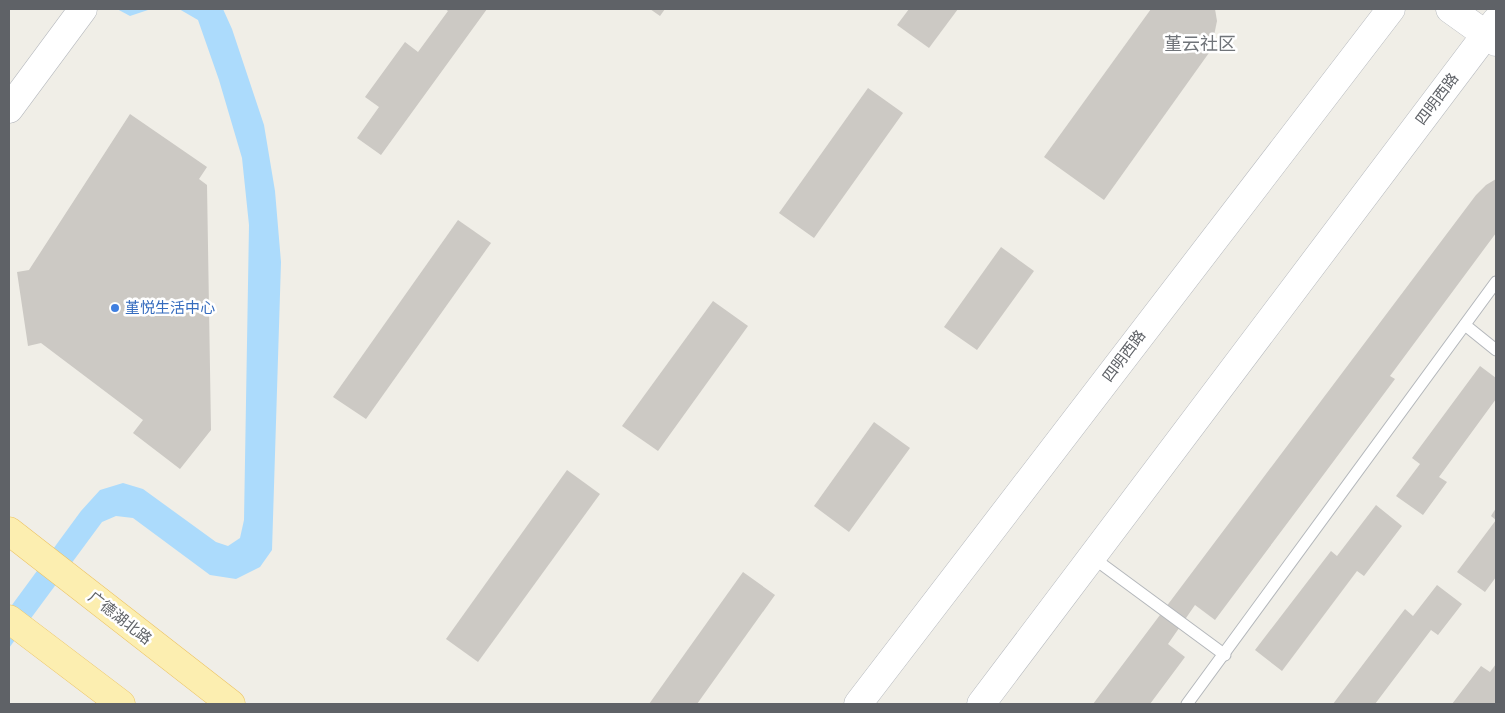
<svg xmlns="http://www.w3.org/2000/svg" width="1505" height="713" font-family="'DM Sans','Noto Sans SC',sans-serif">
	<rect width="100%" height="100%" fill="#f0eee7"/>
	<!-- water -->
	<g fill="#acdbfc">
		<polygon points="117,9 151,9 130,16"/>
		<polygon points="179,9 223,9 232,29 264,125 275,191 281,262 272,550 260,567 236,579 210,575 133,518 116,516 102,522 9,648 9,609 81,511 100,490 123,483 143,489 216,542 228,546 240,538 244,520 249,225 242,158 219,80 198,20"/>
	</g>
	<!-- building -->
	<g fill="#ccc9c4">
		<polygon points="445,9 487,9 381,155 357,138 379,107 365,97 405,42 418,52 448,11"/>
		<polygon points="650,9 665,9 660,16"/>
		<polygon points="909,9 958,9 929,48 897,25"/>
		<polygon points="1151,9 1215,9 1217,21 1211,50 1104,200 1044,157"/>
		<polygon points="868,88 903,113 814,238 779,213"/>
		<polygon points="130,114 207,167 199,179 207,185 211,430 180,469 133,433 143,420 41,343 28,346 17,272 29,270"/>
		<polygon points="1496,179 1496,233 1390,376 1395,379 1215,620 1195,605 1168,644 1185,657 1150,704 1093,704 1476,195 1486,185"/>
		<polygon points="458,220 491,243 366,419 333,397"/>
		<polygon points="1001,247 1034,271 977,350 944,327"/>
		<polygon points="713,301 748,326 658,451 622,426"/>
		<polygon points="1480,366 1496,378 1496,399 1439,477 1447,482 1423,515 1396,496 1420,464 1412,458"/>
		<polygon points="874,422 910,448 849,532 814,506"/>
		<polygon points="567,470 600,494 478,662 446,639"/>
		<polygon points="1376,505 1402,526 1364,576 1357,571 1282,671 1255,650 1331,551 1337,556"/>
		<polygon points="1496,508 1496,577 1485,592 1457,572 1496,520 1491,516"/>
		<polygon points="743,572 775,595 697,704 649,704"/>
		<polygon points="1437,585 1462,604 1438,635 1431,630 1375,704 1333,704 1405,609 1413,616"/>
		<polygon points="1496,664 1496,701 1494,704 1452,704 1481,666 1490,672"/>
	</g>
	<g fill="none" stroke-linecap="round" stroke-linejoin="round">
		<defs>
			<g id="lane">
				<polyline points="1465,325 1496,350"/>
				<polyline points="1092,557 1225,655"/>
				<polyline points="1187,704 1496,282"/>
			</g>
			<g id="secondary">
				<polyline points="1450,9 1496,42"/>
				<polyline points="9,109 83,9"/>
				<polyline points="858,704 1391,9"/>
				<polyline points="981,704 1496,21"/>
			</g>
			<g id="primary">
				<polyline points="9,531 231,704"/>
				<polyline points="9,619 121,704"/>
			</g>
		</defs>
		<!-- lane casing -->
		<use href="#lane" stroke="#b4b7bb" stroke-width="13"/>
		<!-- secondary casing -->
		<use href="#secondary" stroke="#b6b9be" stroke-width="29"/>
		<!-- primary casing -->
		<use href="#primary" stroke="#ecc364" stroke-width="29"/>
		<!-- lane -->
		<use href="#lane" stroke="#fff" stroke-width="11"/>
		<!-- secondary -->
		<use href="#secondary" stroke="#fff" stroke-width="28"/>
		<!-- primary -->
		<use href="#primary" stroke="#fceeb0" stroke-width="28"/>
	</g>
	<!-- markers -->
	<circle fill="#3f7fe0" stroke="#fff" stroke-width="2" cx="115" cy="308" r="5"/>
	<g text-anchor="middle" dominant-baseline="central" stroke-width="5" stroke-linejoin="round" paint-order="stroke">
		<!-- street labels -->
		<g font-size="15" fill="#5f6267" stroke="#fff">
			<text transform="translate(1437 99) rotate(-53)">四明西路</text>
			<text transform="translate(1124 356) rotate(-53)">四明西路</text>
			<text transform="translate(120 618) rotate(38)">广德湖北路</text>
		</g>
		<!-- shop labels -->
		<g font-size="15" fill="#366cbe" stroke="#fff" text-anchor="start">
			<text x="125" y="308">堇悦生活中心</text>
		</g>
		<!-- quarter labels -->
		<g font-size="18" fill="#707479" stroke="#fff">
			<text x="1200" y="44">堇云社区</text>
		</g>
	</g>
	<!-- border -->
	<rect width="1505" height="713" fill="none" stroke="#5f6267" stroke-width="20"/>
</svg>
